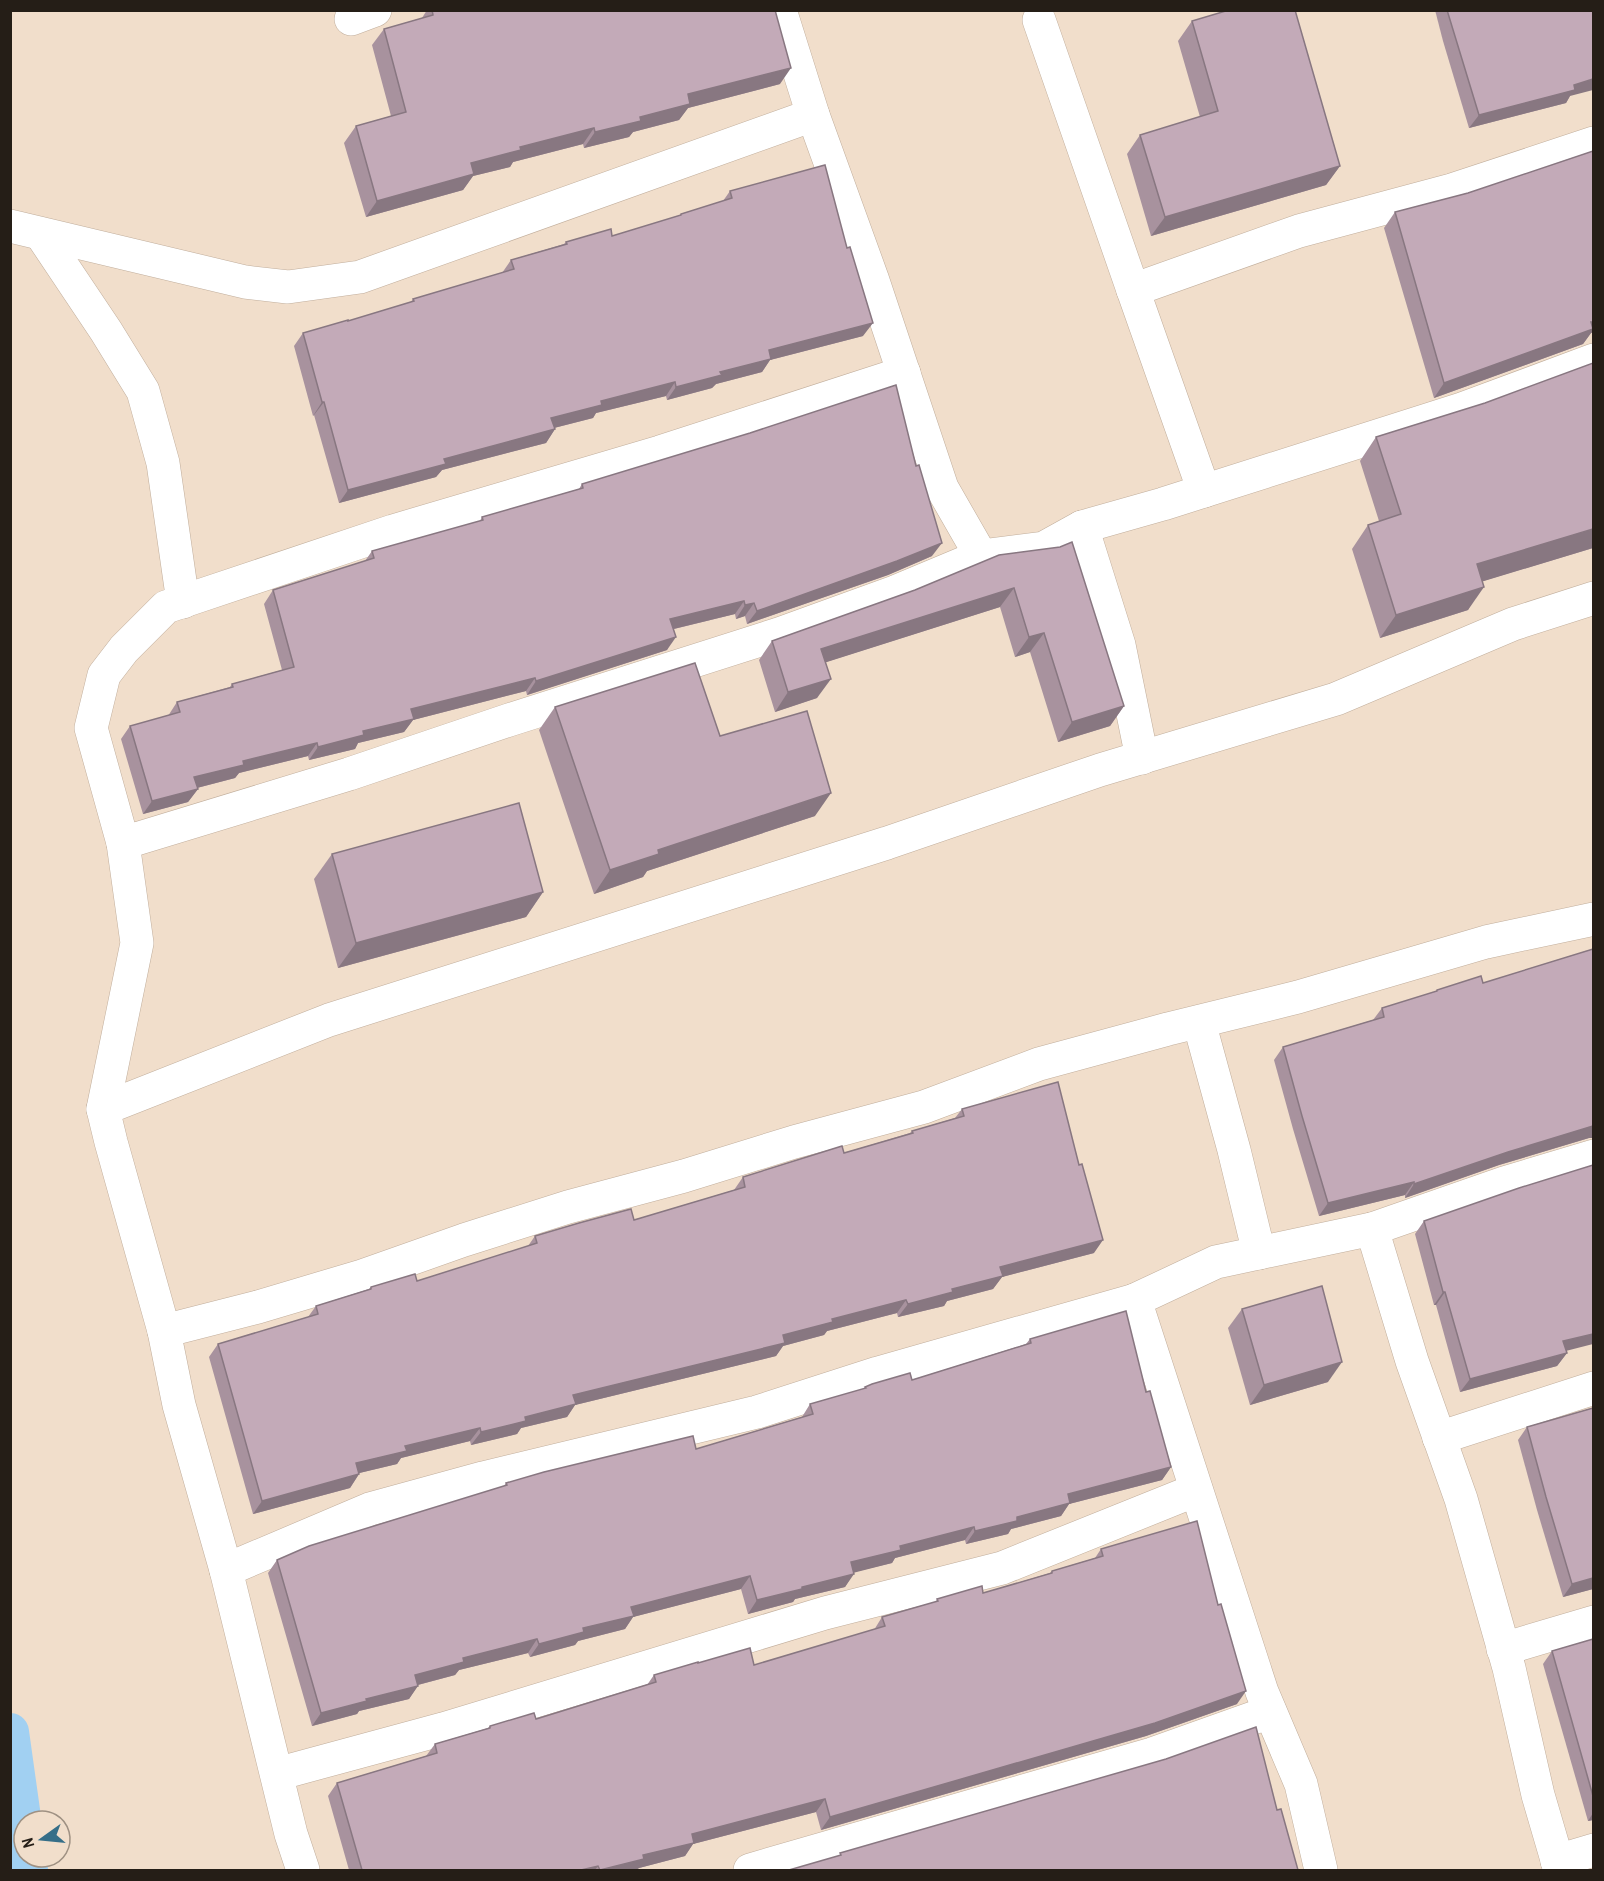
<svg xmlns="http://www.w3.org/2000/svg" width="1604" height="1881" font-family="'Archivo Narrow',sans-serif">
	<rect width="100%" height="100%" fill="#f1decb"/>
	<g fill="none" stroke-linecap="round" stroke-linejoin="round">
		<!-- canal -->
		<g stroke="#a1d0f2" stroke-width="38">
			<polyline points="10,1732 24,1832"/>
			<polyline points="27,1857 29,1870"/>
		</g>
		<defs>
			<g id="minor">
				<polyline points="780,10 813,115 872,278 942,488 981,556"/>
				<polyline points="351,19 375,10"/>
				<polyline points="1039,20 1133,290"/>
				<polyline points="10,226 245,282 288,287 360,277 813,115"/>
				<polyline points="41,234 106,331 143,391 163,463 183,602"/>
				<polyline points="904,373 660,452 393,531 166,607 124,649 104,675 91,728 123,843 349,774 509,720 779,634 895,592 981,556 1044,548 1082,527 1163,504 1462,409 1594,360"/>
				<polyline points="1204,491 1133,290 1299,231 1452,190 1594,143"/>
				<polyline points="1082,527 1119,645 1142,758"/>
				<polyline points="1199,1022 1234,1150 1259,1253"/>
				<polyline points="103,1109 137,943 123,843"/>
				<polyline points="1372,1229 1504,1183 1594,1156"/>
				<polyline points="164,1331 111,1142 103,1109 329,1020 887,843 1100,770 1336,699 1513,624 1594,598"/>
				<polyline points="1439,1438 1594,1388"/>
				<polyline points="226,1570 370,1509 483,1478 757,1412 878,1373 1135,1300"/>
				<polyline points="1503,1649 1594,1622"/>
				<polyline points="277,1774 443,1729 825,1613 1002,1568 1196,1490"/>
				<polyline points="1557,1861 1594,1850"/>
				<polyline points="303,1870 291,1834 226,1570 179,1405 164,1331 258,1307 362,1276 464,1240 568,1207 684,1176 794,1142 924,1107 1039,1064 1168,1029 1298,997 1486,942 1594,919"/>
				<polyline points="750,1870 1152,1754 1270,1712"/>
				<polyline points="1321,1870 1301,1784 1262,1692 1135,1300 1216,1262 1372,1229 1412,1361 1461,1499 1509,1668 1538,1795 1560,1870"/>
			</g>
		</defs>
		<!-- minor casing -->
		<use href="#minor" stroke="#c1ae9c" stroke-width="34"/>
		<!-- minor -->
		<use href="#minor" stroke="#fff" stroke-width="33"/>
	</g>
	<!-- wall -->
	<g fill="#a8929e">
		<polygon points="427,10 775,10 780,84 688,108 679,120 633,132 629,137 584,148 583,144 513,162 510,167 473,176 463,190 366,217 344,143 356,126 391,116 372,45 384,29 422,18"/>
		<polygon points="1435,10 1593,10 1570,96 1566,103 1469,128 1443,41"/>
		<polygon points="1192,21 1340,166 1326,185 1151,236 1127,154 1140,135 1200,117 1178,41"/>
		<polygon points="1593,151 1593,332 1591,333 1583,344 1434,398 1384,228 1395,212 1468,193"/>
		<polygon points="730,191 863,336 770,360 762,372 716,384 712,388 667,400 666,396 596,413 593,418 554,428 555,429 546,443 442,470 436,477 339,503 314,415 313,416 294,346 303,333 348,321 411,302 413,299 502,273 511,260 564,244 566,242 612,236 679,216 681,214 723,201"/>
		<polygon points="1485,403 1593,548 1483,581 1468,610 1380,638 1352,549 1368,525 1379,521 1360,461 1376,437"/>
		<polygon points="582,484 932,556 888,575 747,624 745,616 736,619 735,614 674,629 667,650 527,695 526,691 413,720 404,732 358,743 355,749 309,760 308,756 239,773 235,778 197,788 198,789 188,802 143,814 121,739 130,726 168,716 177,702 230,687 232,684 282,670 264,604 273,590 365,561 372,551 480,521 482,517 579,489"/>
		<polygon points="999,555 1124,706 1110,726 1058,742 1030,652 1015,657 1000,607 826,662 817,698 775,712 759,660 772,641 915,590"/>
		<polygon points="555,707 720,736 815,816 647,871 643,877 594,894 539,730"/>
		<polygon points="332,854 543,892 526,917 338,968 314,879"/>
		<polygon points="1593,949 1593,1138 1589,1138 1499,1165 1405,1198 1405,1195 1319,1216 1293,1129 1274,1060 1283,1047 1373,1020 1382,1008 1435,992 1437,990 1483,983"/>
		<polygon points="962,1109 1094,1253 1002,1277 993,1289 947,1301 944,1306 898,1317 897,1313 827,1331 824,1335 783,1346 776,1356 575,1405 567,1417 521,1428 517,1434 471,1445 470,1441 401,1458 397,1464 359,1473 359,1474 350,1488 253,1514 209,1357 218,1344 308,1317 316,1306 369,1289 371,1287 417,1281 528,1246 535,1236 634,1220 734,1190 743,1177 844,1153 910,1133 912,1131 955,1118"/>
		<polygon points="1424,1221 1566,1351 1567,1353 1557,1366 1460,1392 1436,1305 1434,1305 1415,1234"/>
		<polygon points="1242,1309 1328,1382 1250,1405 1228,1328"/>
		<polygon points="1030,1339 1146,1392 1171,1467 1162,1480 1069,1504 1061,1516 1011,1529 1008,1534 966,1544 965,1540 895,1558 892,1563 854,1572 845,1587 795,1599 793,1602 748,1614 741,1589 633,1617 625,1629 578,1641 575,1645 530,1657 528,1653 459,1670 455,1675 418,1685 409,1699 359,1711 357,1714 312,1726 268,1573 277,1560 504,1486 506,1483 696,1449 802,1417 810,1404 864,1389 865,1387 912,1380 1026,1344"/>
		<polygon points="1593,1408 1593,1589 1563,1597 1537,1510 1518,1440 1527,1427"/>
		<polygon points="1101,1549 1237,1704 1146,1736 821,1830 816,1812 693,1844 685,1856 639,1868 636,1870 349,1870 328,1796 337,1783 426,1756 435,1744 488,1728 490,1726 536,1719 647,1685 654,1675 698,1663 754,1665 874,1630 882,1617 936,1602 937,1599 983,1593 1050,1573 1052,1571 1095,1558"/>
		<polygon points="1593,1639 1593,1820 1588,1821 1543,1664 1552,1651"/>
	</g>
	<!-- shaded-wall -->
	<g fill="#887781">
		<polygon points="791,68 780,84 688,108 679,120 633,132 629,137 584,148 595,132 688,94"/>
		<polygon points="1593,79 1593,90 1570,96 1566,103 1469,128 1479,115"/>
		<polygon points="594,128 583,144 513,162 510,167 473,176 463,190 366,217 377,201 471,163 520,147"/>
		<polygon points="1340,166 1326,185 1151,236 1165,217"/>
		<polygon points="1593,320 1593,332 1591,333 1583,344 1434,398 1444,383"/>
		<polygon points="873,323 863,336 770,360 762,372 716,384 712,388 667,400 676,387 720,372 769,350"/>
		<polygon points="675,382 666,396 596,413 593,418 542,431 551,418 601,401"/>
		<polygon points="322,402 324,402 314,415 313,416"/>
		<polygon points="555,429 546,443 442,470 436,477 339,503 348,490 444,459"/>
		<polygon points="1593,529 1593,548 1461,588 1477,564"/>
		<polygon points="942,543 932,556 888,575 747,624 757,611"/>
		<polygon points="1484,587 1468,610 1380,638 1396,615"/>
		<polygon points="1014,588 1000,607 808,668 821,649"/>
		<polygon points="744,601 735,614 661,632 670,619"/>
		<polygon points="754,603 745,616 736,619 745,605"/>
		<polygon points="1044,633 1030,652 1015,657 1029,637"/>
		<polygon points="676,637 667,650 527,695 536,681"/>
		<polygon points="535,678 526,691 413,720 404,732 358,743 355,749 309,760 318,747 363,731 411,709"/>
		<polygon points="831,679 817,698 775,712 788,692"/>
		<polygon points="1124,706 1110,726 1058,742 1072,722"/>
		<polygon points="317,743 308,756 239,773 235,778 185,791 194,777 243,761"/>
		<polygon points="198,789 188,802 143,814 152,801"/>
		<polygon points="831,793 815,816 647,871 643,877 594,894 610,870 658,850"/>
		<polygon points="543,892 526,917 338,968 356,943"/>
		<polygon points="1593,1126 1593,1138 1589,1138 1499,1165 1405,1198 1414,1184 1508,1152"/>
		<polygon points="1414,1182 1405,1195 1319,1216 1328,1203"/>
		<polygon points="1103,1240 1094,1253 1002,1277 993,1289 947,1301 944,1306 898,1317 908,1304 952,1289 1000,1267"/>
		<polygon points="1443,1292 1445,1292 1436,1305 1434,1305"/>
		<polygon points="906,1300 897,1313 827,1331 824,1335 783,1346 776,1356 575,1405 567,1417 521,1428 517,1434 471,1445 481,1432 525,1417 573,1395 783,1335 832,1319"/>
		<polygon points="1593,1334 1593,1344 1554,1354 1563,1341"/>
		<polygon points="1567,1353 1557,1366 1460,1392 1470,1379"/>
		<polygon points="1342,1362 1328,1382 1250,1405 1264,1385"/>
		<polygon points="480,1428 470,1441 401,1458 397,1464 347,1476 356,1463 405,1446"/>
		<polygon points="1171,1467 1162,1480 1069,1504 1061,1516 1011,1529 1008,1534 966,1544 975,1531 1017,1517 1068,1494"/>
		<polygon points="359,1474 350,1488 253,1514 262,1501"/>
		<polygon points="974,1527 965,1540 895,1558 892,1563 841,1576 851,1562 900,1546"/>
		<polygon points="854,1574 845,1587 795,1599 793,1602 748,1614 757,1600 802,1587"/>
		<polygon points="750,1576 741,1589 633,1617 625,1629 578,1641 575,1645 530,1657 539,1644 583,1628 631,1607"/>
		<polygon points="1593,1578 1593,1589 1563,1597 1572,1584"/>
		<polygon points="537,1639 528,1653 459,1670 455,1675 406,1688 415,1675 463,1658"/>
		<polygon points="418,1686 409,1699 359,1711 357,1714 312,1726 321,1713 366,1699"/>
		<polygon points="1246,1691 1237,1704 1146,1736 821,1830 830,1817"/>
		<polygon points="825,1799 816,1812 693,1844 685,1856 639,1868 636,1870 600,1870 643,1855 692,1834"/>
		<polygon points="1593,1813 1593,1820 1588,1821"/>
		<polygon points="598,1866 595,1870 581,1870"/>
	</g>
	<!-- building -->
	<g fill="#c3aab8" stroke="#887781" stroke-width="1.5">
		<polygon points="432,10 775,10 791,68 688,94 690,104 640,117 641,121 595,132 594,128 520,147 521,150 471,163 474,174 377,201 356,126 406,112 384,29 433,15"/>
		<polygon points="1229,10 1295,10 1340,166 1165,217 1140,135 1218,111 1192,21"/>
		<polygon points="1447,10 1593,10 1593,79 1574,85 1575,90 1479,115"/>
		<polygon points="1593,151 1593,322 1591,322 1593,329 1444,383 1395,212 1468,193"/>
		<polygon points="825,165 847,248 850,247 873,323 769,350 771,359 720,372 722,375 676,387 675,382 601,401 602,405 551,418 555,429 444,459 446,464 348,490 324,402 322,402 303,333 348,320 348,321 414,301 413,299 514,269 511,260 567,244 566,242 611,229 612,236 681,215 681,214 732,198 730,191"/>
		<polygon points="1593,363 1593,529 1477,564 1484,587 1396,615 1368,525 1401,514 1376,437 1485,403"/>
		<polygon points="896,385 916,466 919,465 942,543 897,561 757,611 754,603 745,605 744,601 670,619 676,637 536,681 535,678 411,709 414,719 363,731 364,735 318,747 317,743 243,761 244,765 194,777 198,789 152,801 130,726 180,712 177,702 233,687 232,684 294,667 273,590 374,558 372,551 483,520 482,517 583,488 582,484 750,433"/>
		<polygon points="1072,542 1124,706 1072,722 1044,633 1029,637 1014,588 821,649 831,679 788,692 772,641 915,590 999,555 1060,547"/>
		<polygon points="695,663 720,736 807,711 831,793 658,850 659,854 610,870 555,707"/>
		<polygon points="519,803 543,892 356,943 332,854"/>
		<polygon points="1593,949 1593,1126 1508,1152 1414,1184 1414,1182 1328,1203 1302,1116 1283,1047 1384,1017 1382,1008 1437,991 1437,990 1481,976 1483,983"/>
		<polygon points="1058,1082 1079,1165 1082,1164 1103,1240 1000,1267 1003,1276 952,1289 953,1292 908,1304 906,1300 832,1319 833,1322 783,1335 785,1343 573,1395 576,1404 525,1417 526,1421 481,1432 480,1428 405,1446 407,1451 356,1463 359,1474 262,1501 218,1344 318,1314 316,1306 371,1289 371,1287 415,1274 417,1281 537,1243 535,1236 579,1223 631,1209 634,1220 745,1187 743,1177 842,1146 844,1153 913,1133 912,1131 964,1116 962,1109"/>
		<polygon points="1593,1165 1593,1334 1563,1341 1567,1353 1470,1379 1445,1292 1443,1292 1424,1221 1519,1188"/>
		<polygon points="1322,1286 1342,1362 1264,1385 1242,1309"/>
		<polygon points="1126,1311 1146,1392 1150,1391 1171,1467 1068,1494 1070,1503 1017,1517 1017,1521 975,1531 974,1527 900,1546 901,1550 851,1562 854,1574 802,1587 802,1589 757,1600 750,1576 631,1607 634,1616 583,1628 584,1632 539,1644 537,1639 463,1658 464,1662 415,1675 418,1686 366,1699 367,1701 321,1713 277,1560 309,1546 507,1485 506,1483 544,1472 693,1436 696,1449 813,1414 810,1404 866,1388 865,1387 872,1384 910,1373 912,1380 1031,1343 1030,1339"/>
		<polygon points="1593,1408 1593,1578 1572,1584 1546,1497 1527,1427"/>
		<polygon points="1197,1521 1218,1605 1221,1604 1246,1691 1155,1723 830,1817 825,1799 692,1834 694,1843 643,1855 644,1859 600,1870 598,1866 581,1870 362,1870 337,1783 437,1753 435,1744 490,1728 490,1726 534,1713 536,1719 656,1682 654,1675 698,1662 698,1663 750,1648 754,1665 885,1626 882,1617 938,1601 937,1599 982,1586 983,1593 1052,1573 1052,1571 1103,1556 1101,1549"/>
		<polygon points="1593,1639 1593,1796 1552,1651"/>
		<polygon points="1256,1727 1277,1810 1281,1809 1298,1870 789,1870 841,1855 840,1853 1166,1759"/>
	</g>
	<!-- border -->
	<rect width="1604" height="1881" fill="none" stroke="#251e17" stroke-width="24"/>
	<!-- north arrow -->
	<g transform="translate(42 1839) rotate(255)"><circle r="28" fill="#f1decb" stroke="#9f9183" stroke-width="1.5"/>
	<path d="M0-4.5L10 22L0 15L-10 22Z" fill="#356e88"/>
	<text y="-9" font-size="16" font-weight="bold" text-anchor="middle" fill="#251e17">N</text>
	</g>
</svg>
